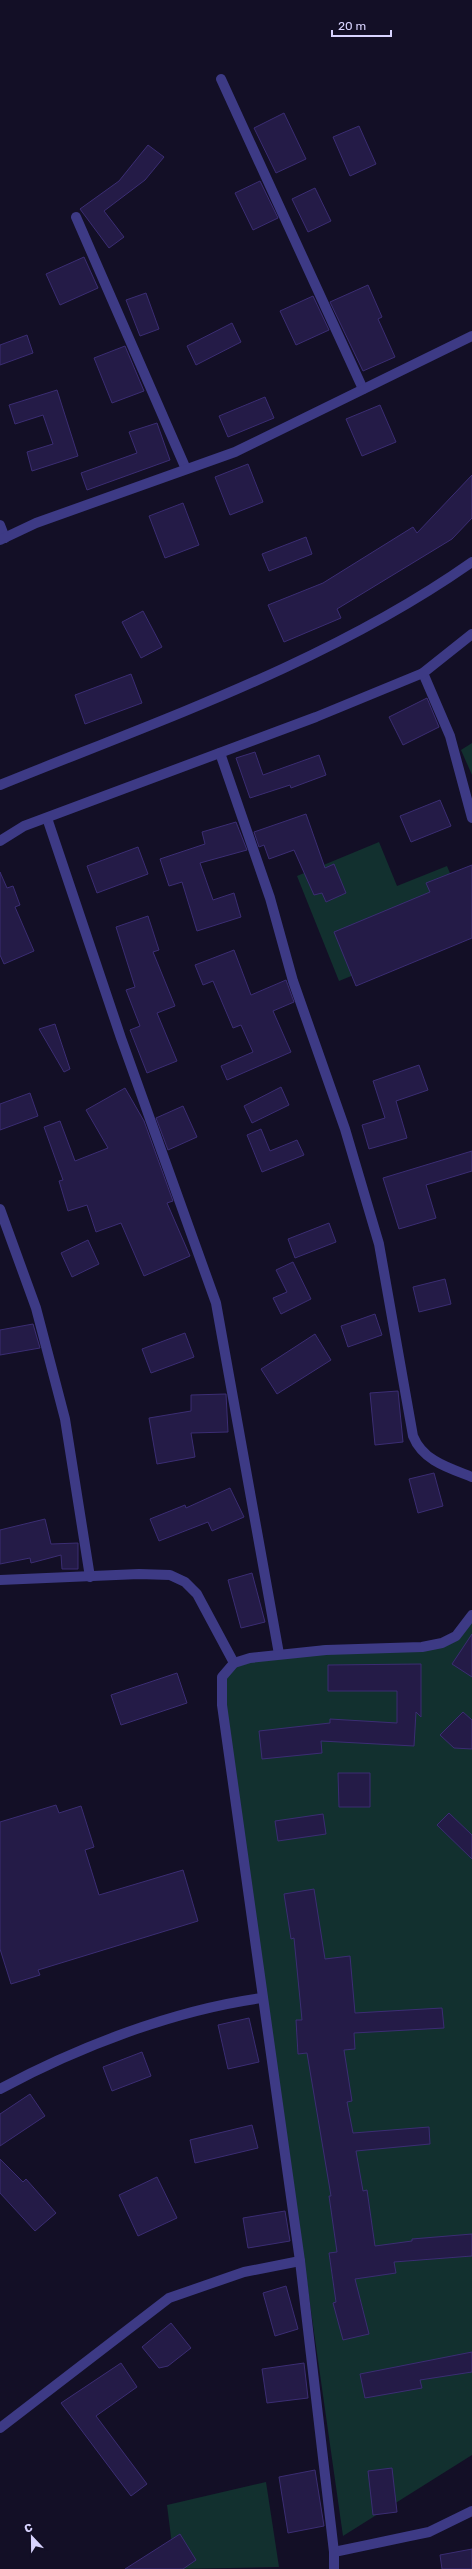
<svg xmlns="http://www.w3.org/2000/svg" width="472" height="2569" font-family="Rubik,sans-serif">
	<rect width="100%" height="100%" fill="#130f26"/>
	<!-- green -->
	<g fill="#12302f">
		<polygon points="472,743 472,775 461,750"/>
		<polygon points="379,842 397,886 447,866 472,927 339,981 297,876"/>
		<polygon points="472,1613 472,2455 343,2536 225,1706 227,1672 235,1666 324,1645 421,1646 455,1635"/>
		<polygon points="266,2482 279,2567 175,2569 167,2505"/>
	</g>
	<!-- building -->
	<g fill="#241b47" stroke="#3b2d73">
		<polygon points="284,113 306,159 276,173 254,128"/>
		<polygon points="359,126 376,164 350,176 333,137"/>
		<polygon points="148,145 164,157 145,180 104,211 124,237 109,248 80,209 119,181"/>
		<polygon points="260,181 278,218 253,230 235,193"/>
		<polygon points="315,188 331,221 308,232 292,199"/>
		<polygon points="84,257 98,288 60,305 46,274"/>
		<polygon points="368,285 382,317 378,319 395,357 363,371 330,302"/>
		<polygon points="146,293 159,329 140,336 126,300"/>
		<polygon points="313,296 329,330 296,345 280,311"/>
		<polygon points="232,323 241,342 196,365 187,346"/>
		<polygon points="27,335 33,353 0,365 0,345"/>
		<polygon points="125,346 144,391 112,403 94,358"/>
		<polygon points="57,390 78,456 32,471 27,452 53,444 43,415 15,424 9,405"/>
		<polygon points="265,397 274,418 228,437 219,416"/>
		<polygon points="380,405 396,442 362,456 346,419"/>
		<polygon points="157,423 170,460 87,490 81,473 137,453 129,432"/>
		<polygon points="248,464 263,502 230,515 215,477"/>
		<polygon points="472,475 472,518 452,539 337,609 341,618 284,642 268,605 323,583 413,527 417,533"/>
		<polygon points="183,503 199,545 165,558 149,516"/>
		<polygon points="306,537 312,554 269,571 262,554"/>
		<polygon points="143,611 162,647 141,658 122,622"/>
		<polygon points="131,674 142,703 85,724 75,695"/>
		<polygon points="427,698 439,727 403,745 389,717"/>
		<polygon points="255,752 263,775 319,755 326,775 291,788 290,785 250,798 236,758"/>
		<polygon points="440,800 451,826 411,842 400,816"/>
		<polygon points="306,814 325,868 334,864 346,893 326,902 322,893 314,895 294,850 269,859 264,845 259,847 254,832"/>
		<polygon points="236,822 247,850 200,863 213,900 234,893 241,917 197,931 182,882 169,886 160,859 205,844 202,832"/>
		<polygon points="138,847 148,874 97,893 87,866"/>
		<polygon points="472,865 472,938 356,986 334,932 430,892 426,883"/>
		<polygon points="0,872 7,888 13,886 20,905 15,907 34,951 4,964 0,955"/>
		<polygon points="148,916 159,950 153,952 175,1006 157,1013 177,1061 147,1073 130,1030 140,1026 126,990 135,987 116,927"/>
		<polygon points="234,950 251,995 286,980 294,1002 273,1011 291,1052 227,1080 221,1066 253,1052 241,1025 233,1028 213,981 203,985 195,965"/>
		<polygon points="55,1024 70,1069 64,1072 39,1029"/>
		<polygon points="419,1065 428,1090 396,1101 407,1138 369,1149 362,1125 385,1118 373,1081"/>
		<polygon points="281,1087 289,1105 252,1123 244,1106"/>
		<polygon points="125,1088 144,1121 173,1201 167,1203 190,1256 144,1276 121,1223 96,1232 87,1205 68,1211 59,1181 63,1180 44,1127 60,1121 75,1161 108,1148 86,1110"/>
		<polygon points="30,1093 38,1116 0,1130 0,1104"/>
		<polygon points="183,1106 197,1137 168,1150 156,1118"/>
		<polygon points="261,1129 270,1151 297,1140 304,1155 262,1172 247,1135"/>
		<polygon points="472,1151 472,1171 426,1185 436,1218 399,1229 383,1178"/>
		<polygon points="329,1223 336,1242 295,1258 288,1239"/>
		<polygon points="88,1240 99,1264 72,1277 61,1253"/>
		<polygon points="293,1262 311,1299 281,1314 273,1298 287,1292 276,1270"/>
		<polygon points="445,1279 451,1304 419,1312 413,1287"/>
		<polygon points="375,1314 382,1335 348,1347 341,1326"/>
		<polygon points="33,1324 40,1348 0,1355 0,1330"/>
		<polygon points="185,1333 194,1357 151,1373 142,1349"/>
		<polygon points="315,1334 331,1360 277,1394 261,1369"/>
		<polygon points="398,1391 403,1442 375,1445 370,1393"/>
		<polygon points="226,1394 228,1432 191,1433 195,1457 157,1464 149,1418 191,1411 191,1395"/>
		<polygon points="434,1473 443,1506 418,1513 409,1479"/>
		<polygon points="230,1488 244,1517 212,1531 208,1522 159,1541 150,1519 185,1505 186,1508"/>
		<polygon points="45,1519 51,1544 78,1543 78,1569 62,1569 61,1555 31,1563 30,1558 0,1564 0,1530"/>
		<polygon points="252,1573 265,1622 241,1628 228,1580"/>
		<polygon points="472,1634 472,1677 452,1664"/>
		<polygon points="421,1664 421,1717 416,1712 414,1746 321,1741 322,1753 262,1759 259,1731 330,1723 330,1719 397,1723 397,1691 328,1691 328,1665"/>
		<polygon points="177,1673 187,1703 121,1725 111,1695"/>
		<polygon points="463,1712 472,1720 472,1749 454,1748 440,1735"/>
		<polygon points="338,1773 370,1773 370,1807 339,1807"/>
		<polygon points="56,1805 59,1813 81,1806 94,1847 85,1850 99,1895 183,1870 198,1921 38,1970 40,1975 11,1984 0,1949 0,1822"/>
		<polygon points="449,1813 472,1835 472,1859 437,1825"/>
		<polygon points="323,1814 326,1834 278,1841 275,1821"/>
		<polygon points="314,1889 325,1959 350,1956 355,2013 442,2008 444,2028 354,2033 355,2049 344,2050 352,2101 347,2102 353,2133 429,2127 430,2144 356,2151 363,2191 367,2190 375,2246 412,2241 412,2239 472,2234 472,2256 394,2262 396,2273 355,2279 369,2334 343,2340 333,2303 336,2302 329,2253 337,2252 329,2196 331,2196 307,2053 298,2054 296,2020 302,2020 294,1938 291,1939 284,1894"/>
		<polygon points="249,2018 259,2062 228,2069 218,2025"/>
		<polygon points="142,2052 151,2076 112,2091 103,2067"/>
		<polygon points="30,2094 45,2116 0,2146 0,2114"/>
		<polygon points="252,2125 258,2148 195,2163 190,2140"/>
		<polygon points="0,2159 23,2182 26,2179 56,2213 35,2231 0,2193"/>
		<polygon points="157,2177 177,2218 138,2236 119,2195"/>
		<polygon points="285,2211 290,2241 248,2248 243,2218"/>
		<polygon points="286,2286 298,2329 275,2336 263,2293"/>
		<polygon points="171,2323 191,2348 168,2366 159,2368 142,2347"/>
		<polygon points="472,2352 472,2372 420,2380 422,2388 365,2398 360,2374"/>
		<polygon points="121,2363 137,2387 96,2416 147,2484 131,2496 61,2403"/>
		<polygon points="304,2363 308,2398 267,2403 262,2369"/>
		<polygon points="392,2468 397,2512 373,2515 368,2471"/>
		<polygon points="315,2470 324,2526 288,2533 279,2477"/>
		<polygon points="180,2534 196,2560 183,2569 125,2569"/>
		<polygon points="472,2549 472,2569 442,2569 440,2555"/>
	</g>
	<g fill="none" stroke-linecap="round" stroke-linejoin="round">
		<!-- minor -->
		<g stroke="#3d3a85" stroke-width="10">
			<polyline points="221,79 363,389"/>
			<polyline points="76,217 186,469"/>
			<polyline points="0,525 5,538"/>
			<polyline points="0,540 36,523 235,452 472,336"/>
			<polyline points="423,673 450,736 472,818"/>
			<path d="M220,753l50,145 23,83 52,148 34,115 34,192c10,25 36,32 59,41"/>
			<path d="M0,785c160,-65 330,-123 472,-223"/>
			<polyline points="47,818 121,1038 216,1303 279,1654"/>
			<polyline points="0,841 24,826 316,717 423,673 472,634"/>
			<polyline points="0,1209 36,1308 65,1419 90,1577"/>
			<polyline points="0,1580 139,1574 170,1575 185,1582 197,1594 234,1663"/>
			<path d="M0,2089c78,-42 174,-79 262,-91"/>
			<polyline points="0,2428 169,2298 244,2272 300,2261"/>
			<polyline points="334,2552 429,2532 472,2511"/>
			<polyline points="334,2569 334,2552 300,2261 222,1705 222,1677 234,1663 250,1658 326,1650 422,1647 442,1643 456,1636 472,1615"/>
		</g>
	</g>
	<!-- north arrow -->
	<g transform="translate(32 2537) rotate(338)" stroke="#130f26" stroke-width="3" paint-order="stroke">
	<path d="M0-3L7 15L0 10L-7 15Z" fill="#d9d4ff"/>
	<text y="-6" font-size="11" font-weight="bold" text-anchor="middle" fill="#d9d4ff">С</text>
	</g>
	<!-- scale -->
	<path d="M332 30v6h59v-6" fill="none" stroke="#d9d4ff" stroke-width="2"/>
	<text x="338" y="30" font-size="12" fill="#d9d4ff" stroke="#130f26" stroke-width="3" paint-order="stroke">20 m</text>
</svg>
